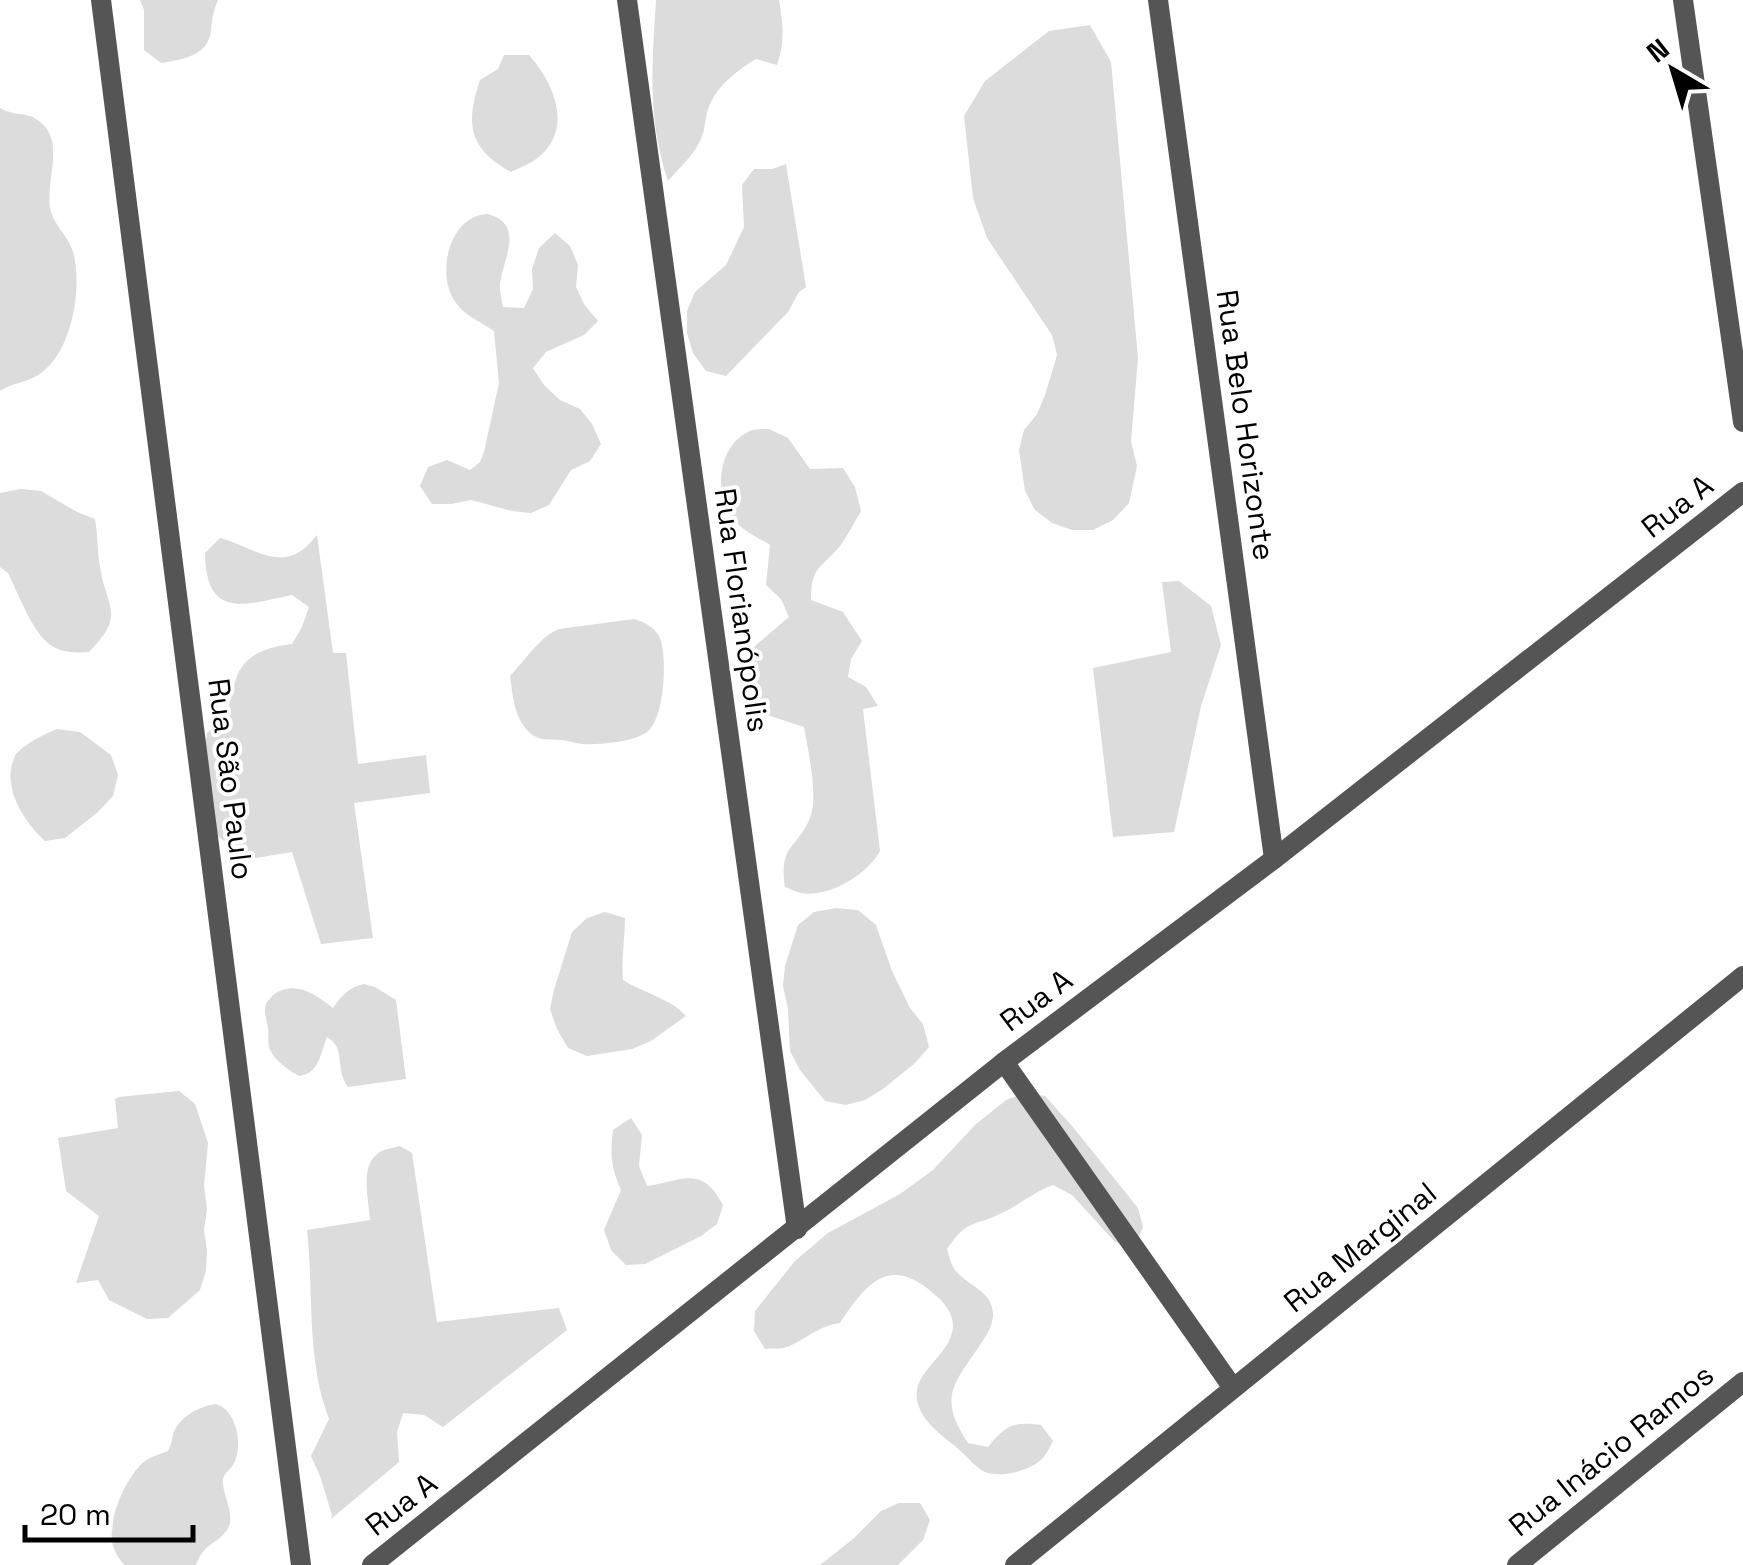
<svg xmlns="http://www.w3.org/2000/svg" width="1743" height="1565" font-family="'Space Grotesk',sans-serif">
	<rect width="100%" height="100%" fill="#fff"/>
	<!-- green -->
	<g fill="#dcdcdc">
		<path d="M140,0h78c-5,12 -6,19 -7,31 -3,25 -30,29 -50,32l-17,-13v-40z"/>
		<path d="M656,0h123c4,24 6,42 -2,65l-21,-6c-18,11 -37,25 -46,45 -6,13 -3,24 -11,39 -7,14 -21,26 -31,38 -21,-62 -16,-117 -12,-181z"/>
		<polygon points="1090,25 1111,62 1138,358 1131,441 1137,466 1129,503 1113,520 1093,530 1072,530 1052,523 1035,510 1025,491 1019,450 1024,430 1037,414 1045,395 1057,355 1052,335 987,238 973,198 964,116 985,81 1049,31"/>
		<path d="M504,55h25c22,25 42,65 17,95 -9,11 -22,16 -35,22 -42,-23 -46,-48 -31,-92l18,-11z"/>
		<path d="M0,108c14,8 25,4 36,11 33,20 7,63 15,93 4,14 18,25 22,40 10,34 -1,100 -32,121 -13,10 -28,9 -41,18z"/>
		<polygon points="786,164 806,287 799,292 788,312 726,376 706,371 693,353 687,333 687,311 695,292 726,265 744,227 742,185 754,169 772,169"/>
		<path d="M487,214c38,9 17,44 13,69 -1,8 2,16 3,24l21,1 9,-19 -1,-20 7,-21 16,-15 15,13 8,19 -2,22 8,17 14,17 -14,14 -38,17 -13,16 11,17 16,15 20,9 12,15 9,20 -11,17 -19,9 -22,35 -18,8 -19,-2 -41,-11 -20,4h-19l-12,-18 8,-19 19,-7 23,10 10,-8 4,-10 15,-69 -5,-52c-13,-9 -29,-15 -38,-28 -21,-28 -7,-87 31,-89z"/>
		<path d="M769,429l19,9 22,31 33,-1 12,19 6,24c-7,12 -13,24 -21,35 -19,23 -29,20 -29,54l32,12 19,29 -11,18 -3,18 18,10 12,19 -15,3 17,142c-12,23 -51,47 -79,42 -5,-1 -10,-4 -16,-6 -7,-44 14,-38 26,-72 7,-21 -3,-65 -7,-88l-37,-12 -25,-54 14,-16 33,-28 -8,-18 -15,-14 4,-40c-11,-7 -25,-13 -33,-22 -24,-24 -21,-73 9,-90 6,-4 15,-4 23,-4z"/>
		<path d="M21,489l20,2 36,21 18,7c3,16 2,32 5,48 7,43 26,47 -11,85 -14,1 -28,1 -40,-8 -17,-13 -31,-51 -41,-71l-8,-6v-74z"/>
		<path d="M317,535l16,118h13l12,111 68,-9 4,38 -76,10 19,135 -52,6 -29,-92 -43,7 -33,-24 -12,-83 3,-19c6,-5 13,-10 17,-18 8,-12 8,-26 13,-39 10,-24 33,-29 55,-32l10,-17 7,-20 -17,-12c-48,10 -86,25 -87,-42l15,-15c29,7 57,33 85,10 5,-4 8,-9 12,-13z"/>
		<polygon points="1179,581 1211,606 1221,645 1201,706 1174,832 1113,837 1093,668 1171,652 1162,582"/>
		<path d="M634,619c10,3 19,7 25,17 9,17 6,82 -11,95 -12,11 -50,14 -66,13 -8,-1 -15,-4 -23,-4 -11,-1 -20,1 -29,-7 -16,-15 -17,-36 -20,-57 14,-14 30,-40 49,-47z"/>
		<path d="M57,729l23,3 31,23 7,20 -5,21 -15,16 -33,26 -20,3c-23,-21 -45,-57 -29,-87 11,-12 27,-19 41,-25z"/>
		<polygon points="836,908 858,910 876,925 892,971 910,1008 923,1024 929,1047 915,1063 883,1089 865,1100 846,1105 825,1101 800,1070 790,1051 788,1009 783,986 785,966 798,925 814,912"/>
		<path d="M605,912l20,6c0,21 -4,41 -2,62 20,13 47,18 63,36l-35,25 -19,8 -45,7 -19,-8 -11,-19 -7,-20 4,-19 18,-58 15,-14z"/>
		<path d="M364,984l11,3 21,13 10,79 -58,8c-14,-19 -1,-38 -21,-50 -7,17 -7,36 -28,39 -9,-5 -24,-15 -29,-26 -3,-7 -1,-15 -2,-22 -1,-8 -5,-16 -2,-24 1,-3 7,-9 10,-11 20,-13 42,3 57,15 8,-12 16,-21 31,-24z"/>
		<polygon points="179,1091 195,1104 208,1143 204,1186 207,1209 204,1230 207,1250 206,1271 200,1290 168,1318 147,1319 109,1300 98,1280 76,1283 99,1216 66,1191 58,1138 118,1128 115,1099 119,1097"/>
		<path d="M1025,1093l20,3 28,31 65,81 5,19 -8,20 -20,-5 -43,-47 -19,-10c-19,7 -33,19 -51,28 -28,14 -34,5 -55,36 2,7 4,16 8,21 14,17 39,21 38,46 -1,12 -7,20 -13,29 -27,40 -42,53 -12,98l20,4c17,-21 25,-26 53,-22l12,16c-3,6 -7,14 -12,19 -12,11 -43,19 -58,11 -8,-4 -20,-19 -28,-25 -15,-12 -34,-25 -38,-46 -5,-29 35,-45 36,-74 0,-13 -9,-24 -19,-32 -44,-39 -67,-12 -94,29 -24,3 -39,21 -57,25 -6,1 -12,0 -18,1l-11,-18 1,-20 40,-50 33,-28 72,-39 33,-24 42,-45 31,-25z"/>
		<path d="M631,1118l11,17 -3,31 8,20c36,-5 54,-22 76,19l-6,19 -16,12 -56,28 -19,1 -15,-15 -7,-20 17,-40c-10,-22 -11,-37 -8,-60z"/>
		<path d="M400,1146l12,7 25,169 122,-14 8,22 -124,97 -19,-12 -21,-2 -6,19 2,30 -68,57 1,-4 -12,-39 -9,-20 18,-37c-23,-60 -15,-126 -22,-189l63,-10c-1,-19 -10,-51 6,-65 6,-6 16,-7 24,-9z"/>
		<path d="M216,1404c21,6 28,43 17,61 -5,7 -11,9 -10,19 1,14 13,33 4,46 -10,15 -22,11 -31,35h-72c-3,-5 -7,-8 -9,-14 -12,-24 10,-74 30,-90 7,-5 15,-7 23,-10 3,-5 4,-11 5,-17 6,-17 26,-28 43,-30z"/>
		<polygon points="899,1503 920,1503 930,1520 923,1540 898,1565 820,1565 853,1539 881,1511"/>
	</g>
	<g fill="none" stroke-linecap="round" stroke-linejoin="round">
		<!-- street -->
		<g stroke="#555" stroke-width="20">
			<polyline points="101,0 301,1565"/>
			<polyline points="627,0 797,1229"/>
			<polyline points="1158,0 1274,859"/>
			<polyline points="1683,0 1743,422"/>
			<polyline points="1004,1062 1233,1388"/>
			<polyline points="372,1565 1004,1062 1274,859 1743,492"/>
			<polyline points="1015,1565 1743,976"/>
			<polyline points="1517,1565 1743,1382"/>
		</g>
	</g>
	<g text-anchor="middle" dominant-baseline="central" stroke-width="8" stroke-linejoin="round" paint-order="stroke">
		<!-- street labels -->
		<g font-size="30" fill="#000" stroke="#fff">
			<text transform="translate(1246 425) rotate(82)">Rua Belo Horizonte</text>
			<text transform="translate(1677 506) rotate(-38)">Rua A</text>
			<text transform="translate(742 610) rotate(82)">Rua Florianópolis</text>
			<text transform="translate(231 779) rotate(83)">Rua São Paulo</text>
			<text transform="translate(1036 1000) rotate(-37)">Rua A</text>
			<text transform="translate(1360 1247) rotate(-39)">Rua Marginal</text>
			<text transform="translate(1611 1450) rotate(-39)">Rua Inácio Ramos</text>
			<text transform="translate(401 1504) rotate(-38)">Rua A</text>
		</g>
	</g>
	<!-- north arrow -->
	<g transform="translate(1673 70) rotate(322)" stroke="#ffffff" stroke-width="8" paint-order="stroke">
	<path d="M0-8L18 38L0 25L-18 38Z" fill="#000000"/>
	<text y="-15" font-size="28" font-weight="bold" text-anchor="middle" fill="#000000">N</text>
	</g>
	<!-- scale -->
	<path d="M25 1525v15h168v-15" fill="none" stroke="#000000" stroke-width="5"/>
	<text x="40" y="1525" font-size="30" fill="#000000" stroke="#ffffff" stroke-width="8" paint-order="stroke">20 m</text>
</svg>
